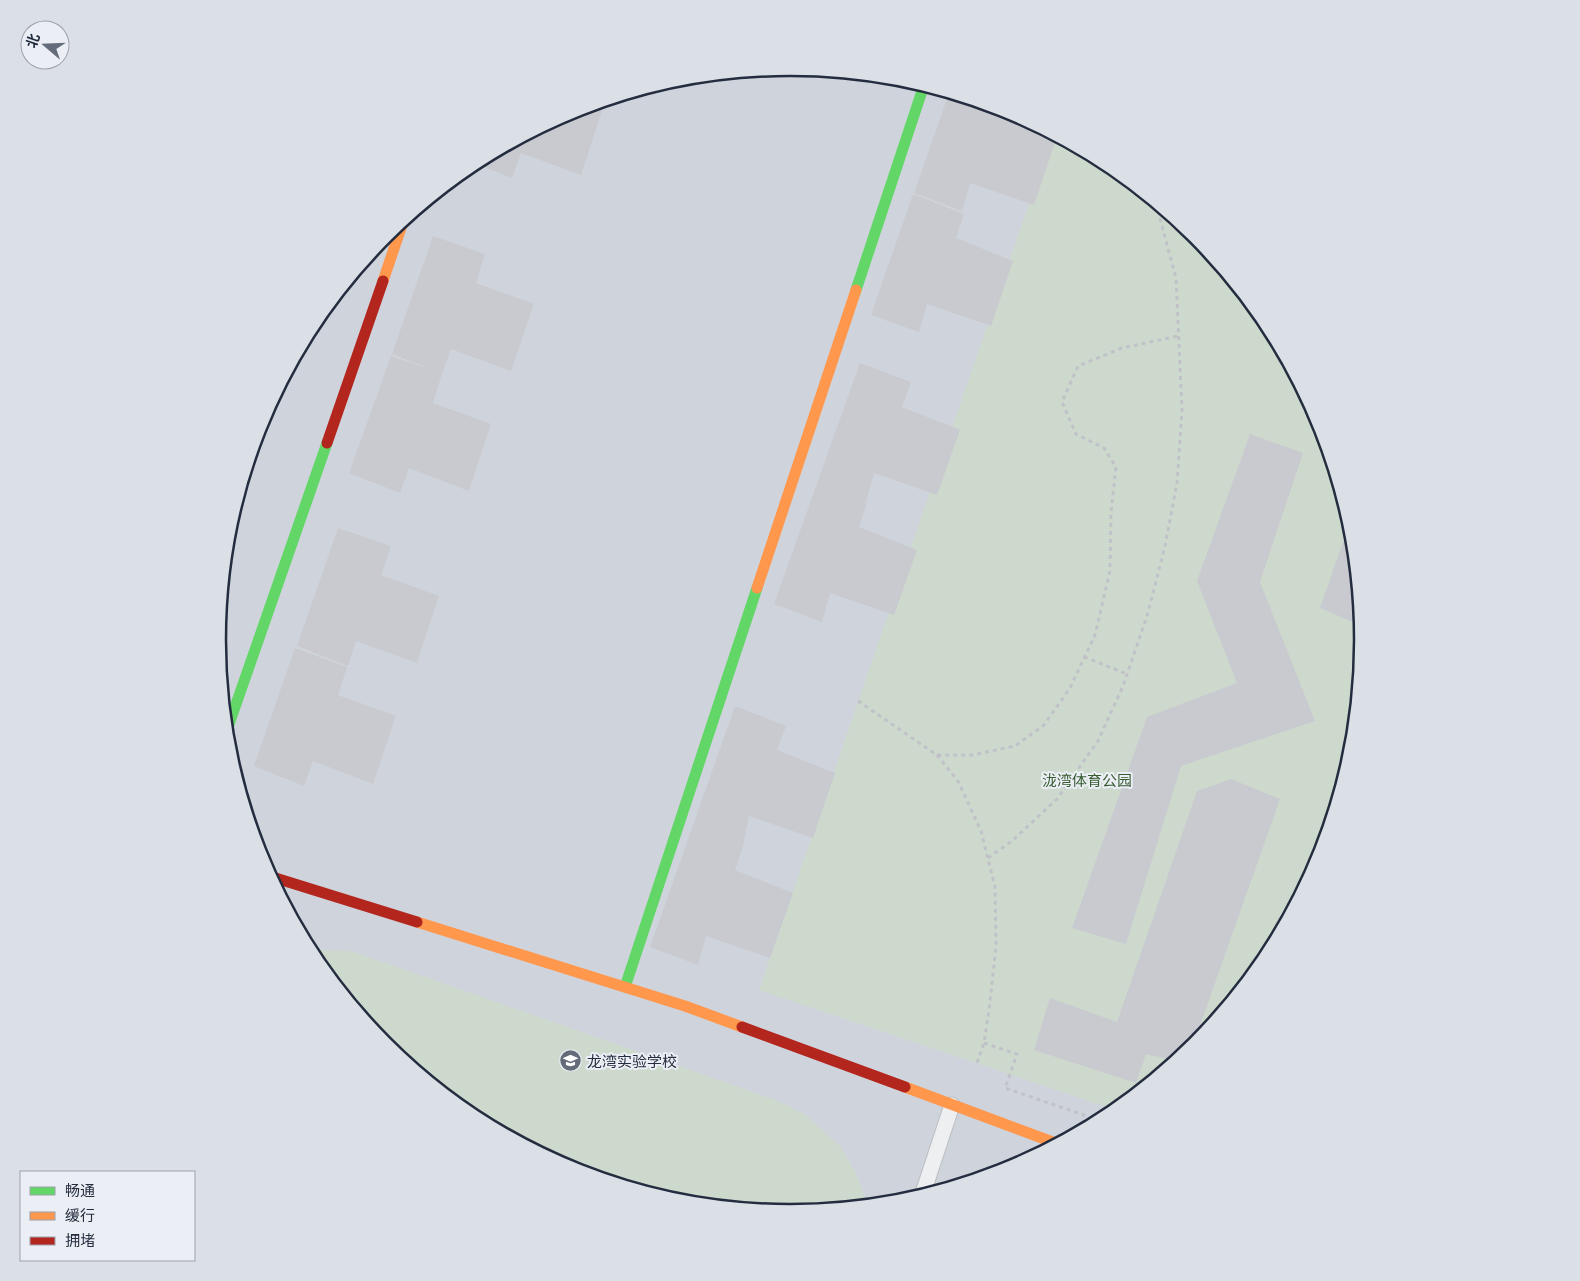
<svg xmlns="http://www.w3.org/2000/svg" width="1580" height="1281" font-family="Arial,'Noto Sans SC',sans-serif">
	<rect width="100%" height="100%" fill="#dee1e5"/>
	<!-- built -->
	<circle fill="#cfd4dc" cx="790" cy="640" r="571"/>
	<!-- green -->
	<g fill="#ced9ce">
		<polygon points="1053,134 1109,164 1195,236 1267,322 1319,421 1352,529 1363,641 1352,753 1309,879 1266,959 1195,1046 1116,1110 759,990"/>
		<polygon points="309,950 351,951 778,1101 804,1114 840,1146 856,1173 868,1206 790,1213 678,1202 570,1170 471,1117 385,1045 313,959"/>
	</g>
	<!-- building -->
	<g fill="#c8cacf">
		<polygon points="949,93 1001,109 998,116 1056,139 1034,205 970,183 962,211 914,193"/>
		<polygon points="593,104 603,108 581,175 521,153 512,178 474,163 571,111"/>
		<polygon points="913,194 964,214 956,238 1013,261 991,326 927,304 919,332 871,315"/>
		<polygon points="433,236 485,254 476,283 534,304 511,371 451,349 442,374 433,403 491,424 469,491 409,468 400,493 349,473 391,356 433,370 392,354"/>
		<polygon points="860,363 911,382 902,407 960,430 937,495 874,473 866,502 859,500 867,503 859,527 917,550 894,615 830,593 822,622 774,604"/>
		<polygon points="1250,434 1303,453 1260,582 1315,721 1181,766 1126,944 1072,928 1147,717 1237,683 1197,581"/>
		<polygon points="1350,522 1352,529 1362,626 1320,608"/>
		<polygon points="338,528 391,546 381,575 439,596 417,663 356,641 348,666 297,646"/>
		<polygon points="295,648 347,667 338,695 396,716 373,784 313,761 304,786 254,766"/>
		<polygon points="735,706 786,726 777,750 835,773 813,838 749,816 743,846 735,870 793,893 770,958 706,936 698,965 650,947"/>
		<polygon points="1231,779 1280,799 1192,1048 1177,1061 1146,1054 1136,1083 1034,1050 1050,998 1117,1022 1197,791"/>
	</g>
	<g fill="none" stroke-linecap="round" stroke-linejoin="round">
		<defs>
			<polyline id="lane" points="922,1196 952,1105"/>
		</defs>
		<!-- lane casing -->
		<use href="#lane" stroke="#bcbfc3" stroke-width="17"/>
		<!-- path -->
		<g stroke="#c0c2c8" stroke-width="3" stroke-dasharray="4 4" stroke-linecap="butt">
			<polyline points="1084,657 1127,674"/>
			<polyline points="858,701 937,755 972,755 1015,746 1044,725 1070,688 1095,635 1110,571 1111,512 1116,467 1104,448 1076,434 1062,402 1078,366 1122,348 1178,336"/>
			<polyline points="937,755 958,781 981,831 995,887 996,946 989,1011 984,1043 977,1063"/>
			<polyline points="988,858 1012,841 1057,799 1098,741 1123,686 1147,616 1165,546 1177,483 1182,410 1176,278 1158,211 1158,205"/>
			<polyline points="984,1043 1017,1054 1005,1088 1084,1115 1081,1130"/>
		</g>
		<!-- lane -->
		<use href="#lane" stroke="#eeeff1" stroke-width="15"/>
		<!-- fast -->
		<g stroke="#63d668" stroke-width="11">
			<polyline points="856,290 924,85"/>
			<polyline points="226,733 327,443"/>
			<polyline points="625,987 757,588"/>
		</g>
		<!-- slow -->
		<g stroke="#ff974d" stroke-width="11">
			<polyline points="383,281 404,219"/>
			<polyline points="757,588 856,290"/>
			<polyline points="417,922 685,1006 742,1027"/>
			<polyline points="905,1087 1058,1144"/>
		</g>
		<!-- jam -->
		<g stroke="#b3261e" stroke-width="11">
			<polyline points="327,443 383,281"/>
			<polyline points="269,876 417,922"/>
			<polyline points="742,1027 905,1087"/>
		</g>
	</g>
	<!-- icons -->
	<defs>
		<symbol id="school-disc" viewBox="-11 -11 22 22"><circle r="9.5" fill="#656c79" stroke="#ebeff5"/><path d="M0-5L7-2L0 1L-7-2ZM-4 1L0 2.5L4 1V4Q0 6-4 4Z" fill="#fff"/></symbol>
	</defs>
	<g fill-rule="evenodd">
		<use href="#school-disc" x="558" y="1048" width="25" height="25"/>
	</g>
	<g text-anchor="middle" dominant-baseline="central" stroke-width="4" stroke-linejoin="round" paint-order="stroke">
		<!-- park labels -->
		<g font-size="15" fill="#365c30" stroke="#ebeff5">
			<text x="1087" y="780">泷湾体育公园</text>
		</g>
		<!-- poi labels -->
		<g font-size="15" fill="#242d3f" stroke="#ebeff5" text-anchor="start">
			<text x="587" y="1061">龙湾实验学校</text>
		</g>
	</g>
	<!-- crop -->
	<path d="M0 0H1580V1281H0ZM226 640a564 564 0 1 1 1128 0a564 564 0 1 1-1128 0Z" fill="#dbdfe6" fill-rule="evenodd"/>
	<path fill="none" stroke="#242d3f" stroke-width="2.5" d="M226 640a564 564 0 1 1 1128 0a564 564 0 1 1-1128 0Z"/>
	<!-- legend -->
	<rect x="20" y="1171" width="175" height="90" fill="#ebeff5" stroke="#9ba1ac"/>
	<rect x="30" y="1187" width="25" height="8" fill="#63d668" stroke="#9ba1ac"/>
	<text x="65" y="1196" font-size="15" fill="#242d3f">畅通</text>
	<rect x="30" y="1212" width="25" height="8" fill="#ff974d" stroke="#9ba1ac"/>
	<text x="65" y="1221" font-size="15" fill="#242d3f">缓行</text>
	<rect x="30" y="1237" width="25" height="8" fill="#b3261e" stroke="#9ba1ac"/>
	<text x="65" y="1246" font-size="15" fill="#242d3f">拥堵</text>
	<!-- north arrow -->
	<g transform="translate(45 45) rotate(289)"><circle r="24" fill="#ebeff5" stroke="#9ba1ac"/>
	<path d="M0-4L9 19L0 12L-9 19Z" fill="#656c79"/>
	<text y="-8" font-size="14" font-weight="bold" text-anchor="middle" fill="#242d3f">北</text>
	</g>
</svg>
